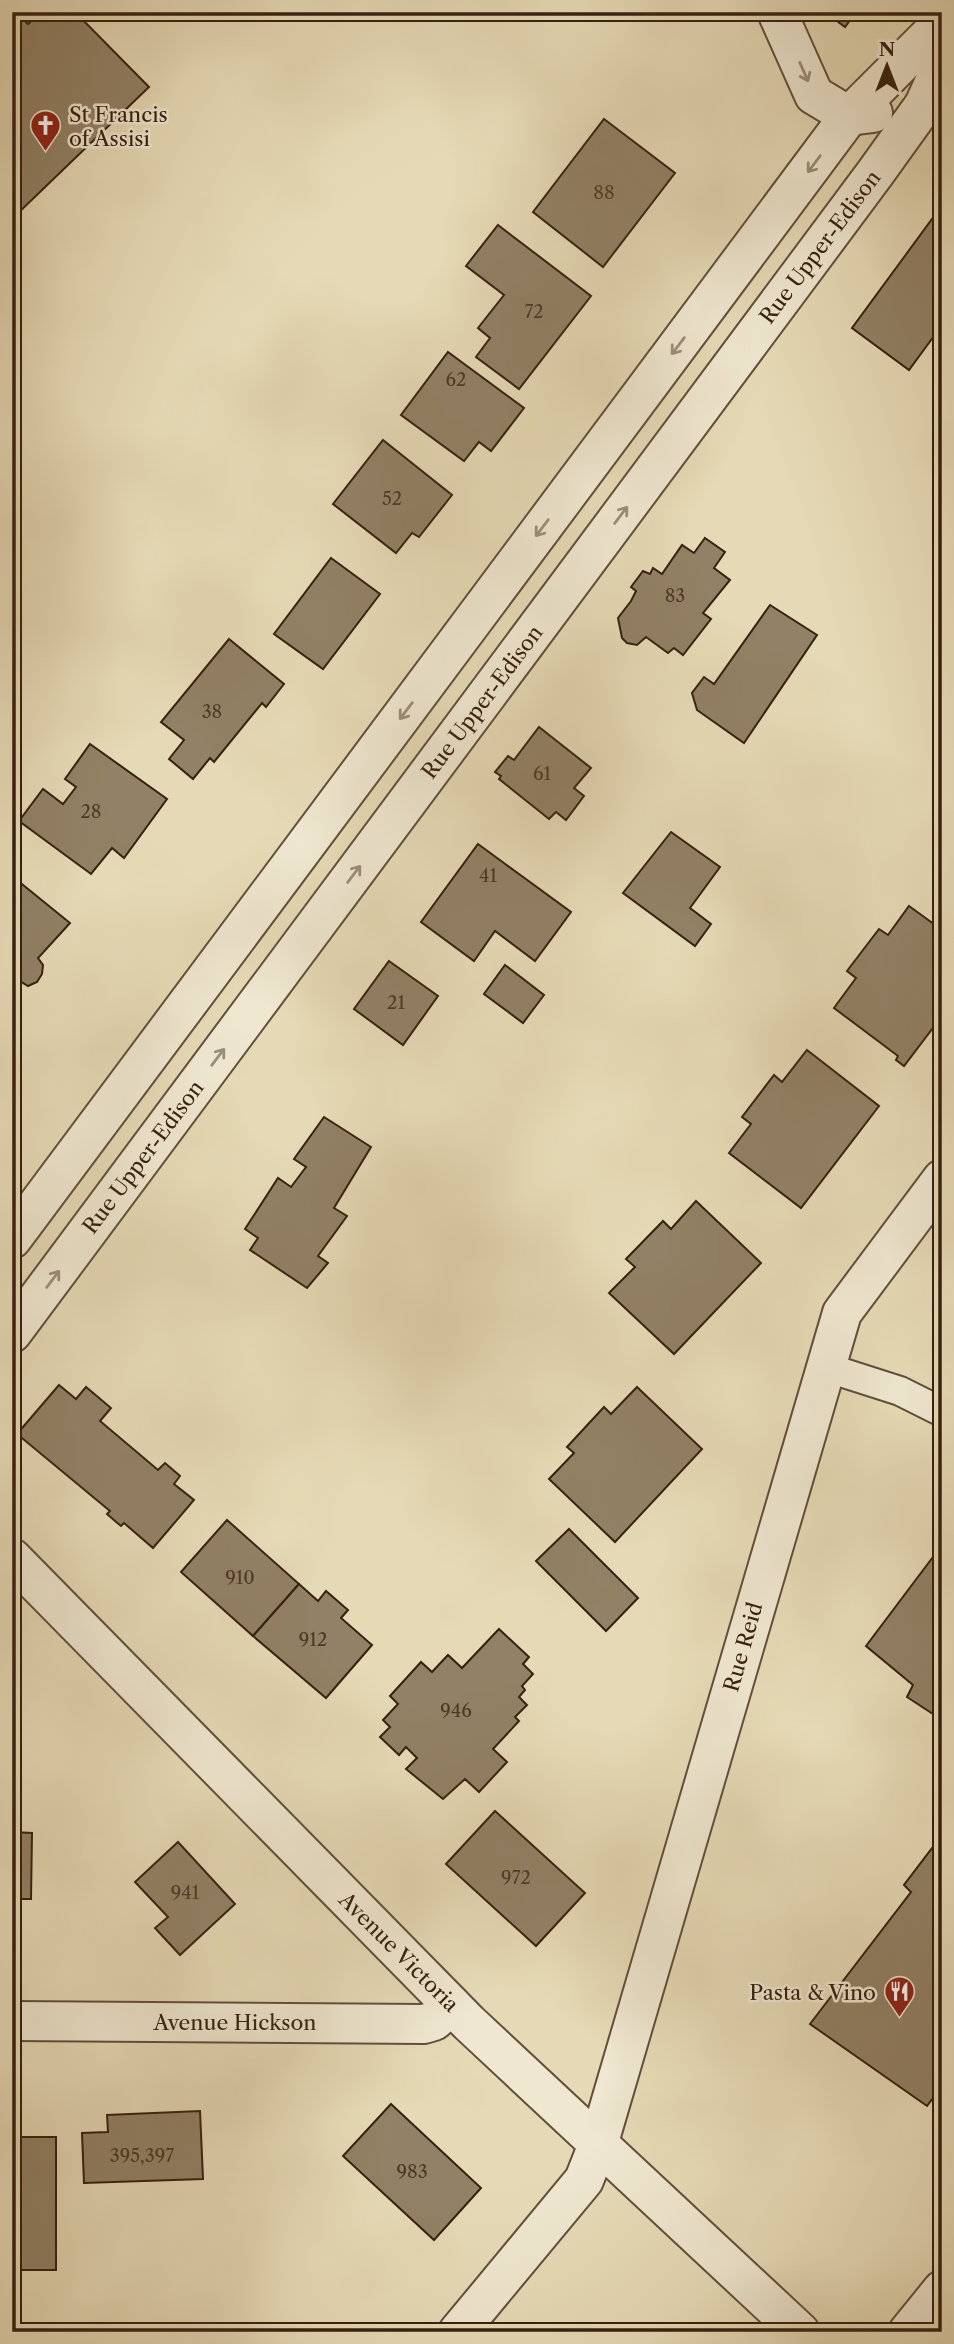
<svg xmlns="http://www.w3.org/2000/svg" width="954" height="2344" font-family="'Libre Caslon Text',serif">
	<rect width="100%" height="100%" fill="#e6dab6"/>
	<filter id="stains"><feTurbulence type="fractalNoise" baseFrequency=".00286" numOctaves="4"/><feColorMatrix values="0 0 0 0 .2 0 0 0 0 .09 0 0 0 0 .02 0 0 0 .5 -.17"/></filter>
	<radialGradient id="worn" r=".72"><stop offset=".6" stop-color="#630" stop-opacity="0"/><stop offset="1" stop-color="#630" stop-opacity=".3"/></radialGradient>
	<!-- building -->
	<g fill="#928166" stroke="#362010" stroke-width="2">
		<polygon points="12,12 16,12 28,24 41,12 75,12 149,87 12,219"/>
		<polygon points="825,12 856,12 845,27"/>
		<polygon points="604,119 675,173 603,267 533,212"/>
		<polygon points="932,219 942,226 942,325 909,370 852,328"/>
		<polygon points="498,225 591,296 519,389 476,357 490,338 478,328 504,295 466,266"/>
		<polygon points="448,352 524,408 491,451 479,442 464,461 401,415"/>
		<polygon points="383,440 452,495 419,537 412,533 396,553 333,504"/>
		<polygon points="705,538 725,552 714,568 730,580 703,613 711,619 683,655 674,648 668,653 646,637 637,645 627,643 622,638 618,618 631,601 636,591 631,587 643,571 650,574 653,568 662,574 682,545 694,553"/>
		<polygon points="331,558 380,594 323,669 274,634"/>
		<polygon points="770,605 817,635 744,743 697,710 692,693 704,677 714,684"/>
		<polygon points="229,639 284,684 266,707 262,703 214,762 210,758 193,779 169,759 184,740 161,722"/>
		<polygon points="539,727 591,768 574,788 584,796 566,820 556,812 549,819 499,779 501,776 495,772 508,756 514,760"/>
		<polygon points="90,744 167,799 124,858 112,848 91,874 19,821 43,789 63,804 76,787 65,779"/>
		<polygon points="671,832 720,867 690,908 711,924 695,946 623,893"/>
		<polygon points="478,844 571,912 535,961 495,931 474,961 421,922"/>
		<polygon points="12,876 70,923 38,958 43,965 42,974 37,982 28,986 12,976"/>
		<polygon points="909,906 942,930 942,1016 904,1066 896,1060 898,1056 834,1008 856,978 847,971 879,929 888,935"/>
		<polygon points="389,961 438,996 403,1045 354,1009"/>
		<polygon points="505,965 544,995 523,1023 484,994"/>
		<polygon points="807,1050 879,1106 801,1208 729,1153 751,1124 742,1117 774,1075 782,1082"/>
		<polygon points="324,1117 371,1147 334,1208 347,1216 318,1256 328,1263 307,1288 250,1250 258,1238 245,1229 278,1178 291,1187 306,1167 294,1159"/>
		<polygon points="696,1201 761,1263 674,1354 609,1293 635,1267 626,1259 663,1221 671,1229"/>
		<polygon points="59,1385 76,1399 86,1387 111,1408 100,1421 158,1470 165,1463 180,1476 174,1484 194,1500 153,1548 124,1523 121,1526 115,1521 107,1514 110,1511 17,1434"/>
		<polygon points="637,1387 702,1449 615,1542 549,1479 574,1453 567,1447 604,1407 611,1414"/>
		<polygon points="227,1520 299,1584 253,1636 181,1572"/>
		<polygon points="569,1529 638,1598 606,1631 536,1561"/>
		<polygon points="942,1545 942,1720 907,1697 913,1685 866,1646"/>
		<polygon points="299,1584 318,1601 326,1591 348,1610 341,1618 372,1645 326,1698 253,1636"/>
		<polygon points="499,1629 529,1657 523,1664 533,1674 522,1686 525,1690 519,1697 527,1705 515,1717 519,1721 493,1749 507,1762 479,1792 465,1779 443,1799 406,1769 417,1758 406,1747 399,1755 380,1737 390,1727 383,1720 398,1704 390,1696 421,1662 432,1672 448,1655 462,1668"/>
		<polygon points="495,1811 585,1893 536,1946 446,1864"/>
		<polygon points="12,1832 32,1833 31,1899 12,1899"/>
		<polygon points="942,1835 942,2086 927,2106 810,2024 911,1892 904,1885"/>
		<polygon points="178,1842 235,1904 180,1955 155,1928 168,1917 135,1882"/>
		<polygon points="391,2104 481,2188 434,2240 343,2156"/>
		<polygon points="200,2111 203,2179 84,2183 82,2133 108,2132 107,2115"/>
		<rect x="12" y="2137" width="44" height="133"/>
	</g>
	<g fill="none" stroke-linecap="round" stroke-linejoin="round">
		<defs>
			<polyline id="service" points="825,1367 900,1391 942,1412"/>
			<g id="minor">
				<polyline points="777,12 814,95 849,116 873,113"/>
				<polyline points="12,1239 849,116 942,23"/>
				<polyline points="12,1333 876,172 924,105 942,65"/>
				<polyline points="12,2021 424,2024 434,2021 451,2005"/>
				<polyline points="458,2332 584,2180 599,2142 842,1313 942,1179"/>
				<polyline points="908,2332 942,2290"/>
			</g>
			<polyline id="tertiary" points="12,1558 469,2023 800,2332"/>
		</defs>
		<!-- service casing -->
		<use href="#service" stroke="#624e3a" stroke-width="32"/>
		<!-- minor casing -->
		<use href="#minor" stroke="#624e3a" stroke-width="42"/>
		<!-- tertiary casing -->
		<use href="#tertiary" stroke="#624e3a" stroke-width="42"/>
		<!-- service -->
		<use href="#service" stroke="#efe7d0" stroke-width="28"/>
		<!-- minor -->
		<use href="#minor" stroke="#efe7d0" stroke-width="38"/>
		<!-- tertiary -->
		<use href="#tertiary" stroke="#efe7d0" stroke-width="38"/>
	</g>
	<!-- one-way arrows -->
	<defs><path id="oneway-shaft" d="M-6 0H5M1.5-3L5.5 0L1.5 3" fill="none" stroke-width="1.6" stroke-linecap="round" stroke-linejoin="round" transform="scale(1.75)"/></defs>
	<g stroke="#9c8d7a">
		<use href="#oneway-shaft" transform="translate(804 72) rotate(66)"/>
		<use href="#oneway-shaft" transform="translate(814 164) rotate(127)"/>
		<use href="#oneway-shaft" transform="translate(678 346) rotate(127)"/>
		<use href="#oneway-shaft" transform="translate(621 515) rotate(-53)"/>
		<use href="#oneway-shaft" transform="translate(542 528) rotate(127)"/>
		<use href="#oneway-shaft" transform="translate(406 711) rotate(127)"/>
		<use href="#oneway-shaft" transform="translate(354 874) rotate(-53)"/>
		<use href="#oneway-shaft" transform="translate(218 1057) rotate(-53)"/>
		<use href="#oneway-shaft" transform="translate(53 1279) rotate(-53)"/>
	</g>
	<!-- icons -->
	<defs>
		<symbol id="church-pin" viewBox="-11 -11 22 30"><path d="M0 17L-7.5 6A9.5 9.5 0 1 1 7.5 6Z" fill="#8f2418" stroke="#efe7d0"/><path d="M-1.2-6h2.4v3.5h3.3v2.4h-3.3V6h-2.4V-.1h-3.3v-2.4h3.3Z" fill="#fff"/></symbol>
		<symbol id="restaurant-pin" viewBox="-11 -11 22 30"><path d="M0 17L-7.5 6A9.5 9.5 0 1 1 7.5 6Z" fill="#8f2418" stroke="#efe7d0"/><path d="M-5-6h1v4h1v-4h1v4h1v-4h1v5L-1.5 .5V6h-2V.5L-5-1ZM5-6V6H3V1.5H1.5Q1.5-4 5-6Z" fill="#fff"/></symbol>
	</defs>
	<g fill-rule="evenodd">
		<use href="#church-pin" x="28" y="108" width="35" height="47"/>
		<use href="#restaurant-pin" x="882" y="1974" width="35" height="47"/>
	</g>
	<g text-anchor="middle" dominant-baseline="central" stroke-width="5" stroke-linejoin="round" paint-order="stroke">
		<!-- number labels -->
		<g font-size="18" fill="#4d3826">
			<text x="604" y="193">88</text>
			<text x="534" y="312">72</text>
			<text x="456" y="380">62</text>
			<text x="392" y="499">52</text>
			<text x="675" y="596">83</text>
			<text x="212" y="712">38</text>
			<text x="542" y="774">61</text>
			<text x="91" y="812">28</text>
			<text x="488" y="876">41</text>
			<text x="396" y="1003">21</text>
			<text x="240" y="1578">910</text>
			<text x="313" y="1640">912</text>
			<text x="456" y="1711">946</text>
			<text x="516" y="1878">972</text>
			<text x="185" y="1893">941</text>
			<text x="142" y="2156">395,397</text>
			<text x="412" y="2172">983</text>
		</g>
		<!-- poi labels -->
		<g font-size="21" fill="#362010" stroke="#efe7d0" text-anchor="start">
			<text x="69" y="114">St Francis<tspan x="69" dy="24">of Assisi</tspan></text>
			<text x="876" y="1992" text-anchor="end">Pasta &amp; Vino</text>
		</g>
		<!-- street labels -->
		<g font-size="21" fill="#362010" stroke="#efe7d0">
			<text transform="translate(820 247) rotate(-53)">Rue Upper-Edison</text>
			<text transform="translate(482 702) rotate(-53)">Rue Upper-Edison</text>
			<text transform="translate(143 1157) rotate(-53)">Rue Upper-Edison</text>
			<text transform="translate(743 1647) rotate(-74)">Rue Reid</text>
			<text transform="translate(399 1952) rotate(45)">Avenue Victoria</text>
			<text x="235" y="2022">Avenue Hickson</text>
		</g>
	</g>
	<!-- margin -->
	<rect width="954" height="2344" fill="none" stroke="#e6dab6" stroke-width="42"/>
	<rect x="14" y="14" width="926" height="2316" fill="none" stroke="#362010" stroke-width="3.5"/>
	<rect x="21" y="21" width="912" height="2302" fill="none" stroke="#362010" stroke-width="2"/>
	<!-- north arrow -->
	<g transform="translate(887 66)" stroke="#efe7d0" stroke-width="5" paint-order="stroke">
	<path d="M0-5L12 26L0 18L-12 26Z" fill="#362010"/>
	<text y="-10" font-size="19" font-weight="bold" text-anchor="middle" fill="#362010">N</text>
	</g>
	<rect width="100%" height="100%" filter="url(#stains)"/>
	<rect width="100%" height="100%" fill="url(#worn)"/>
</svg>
